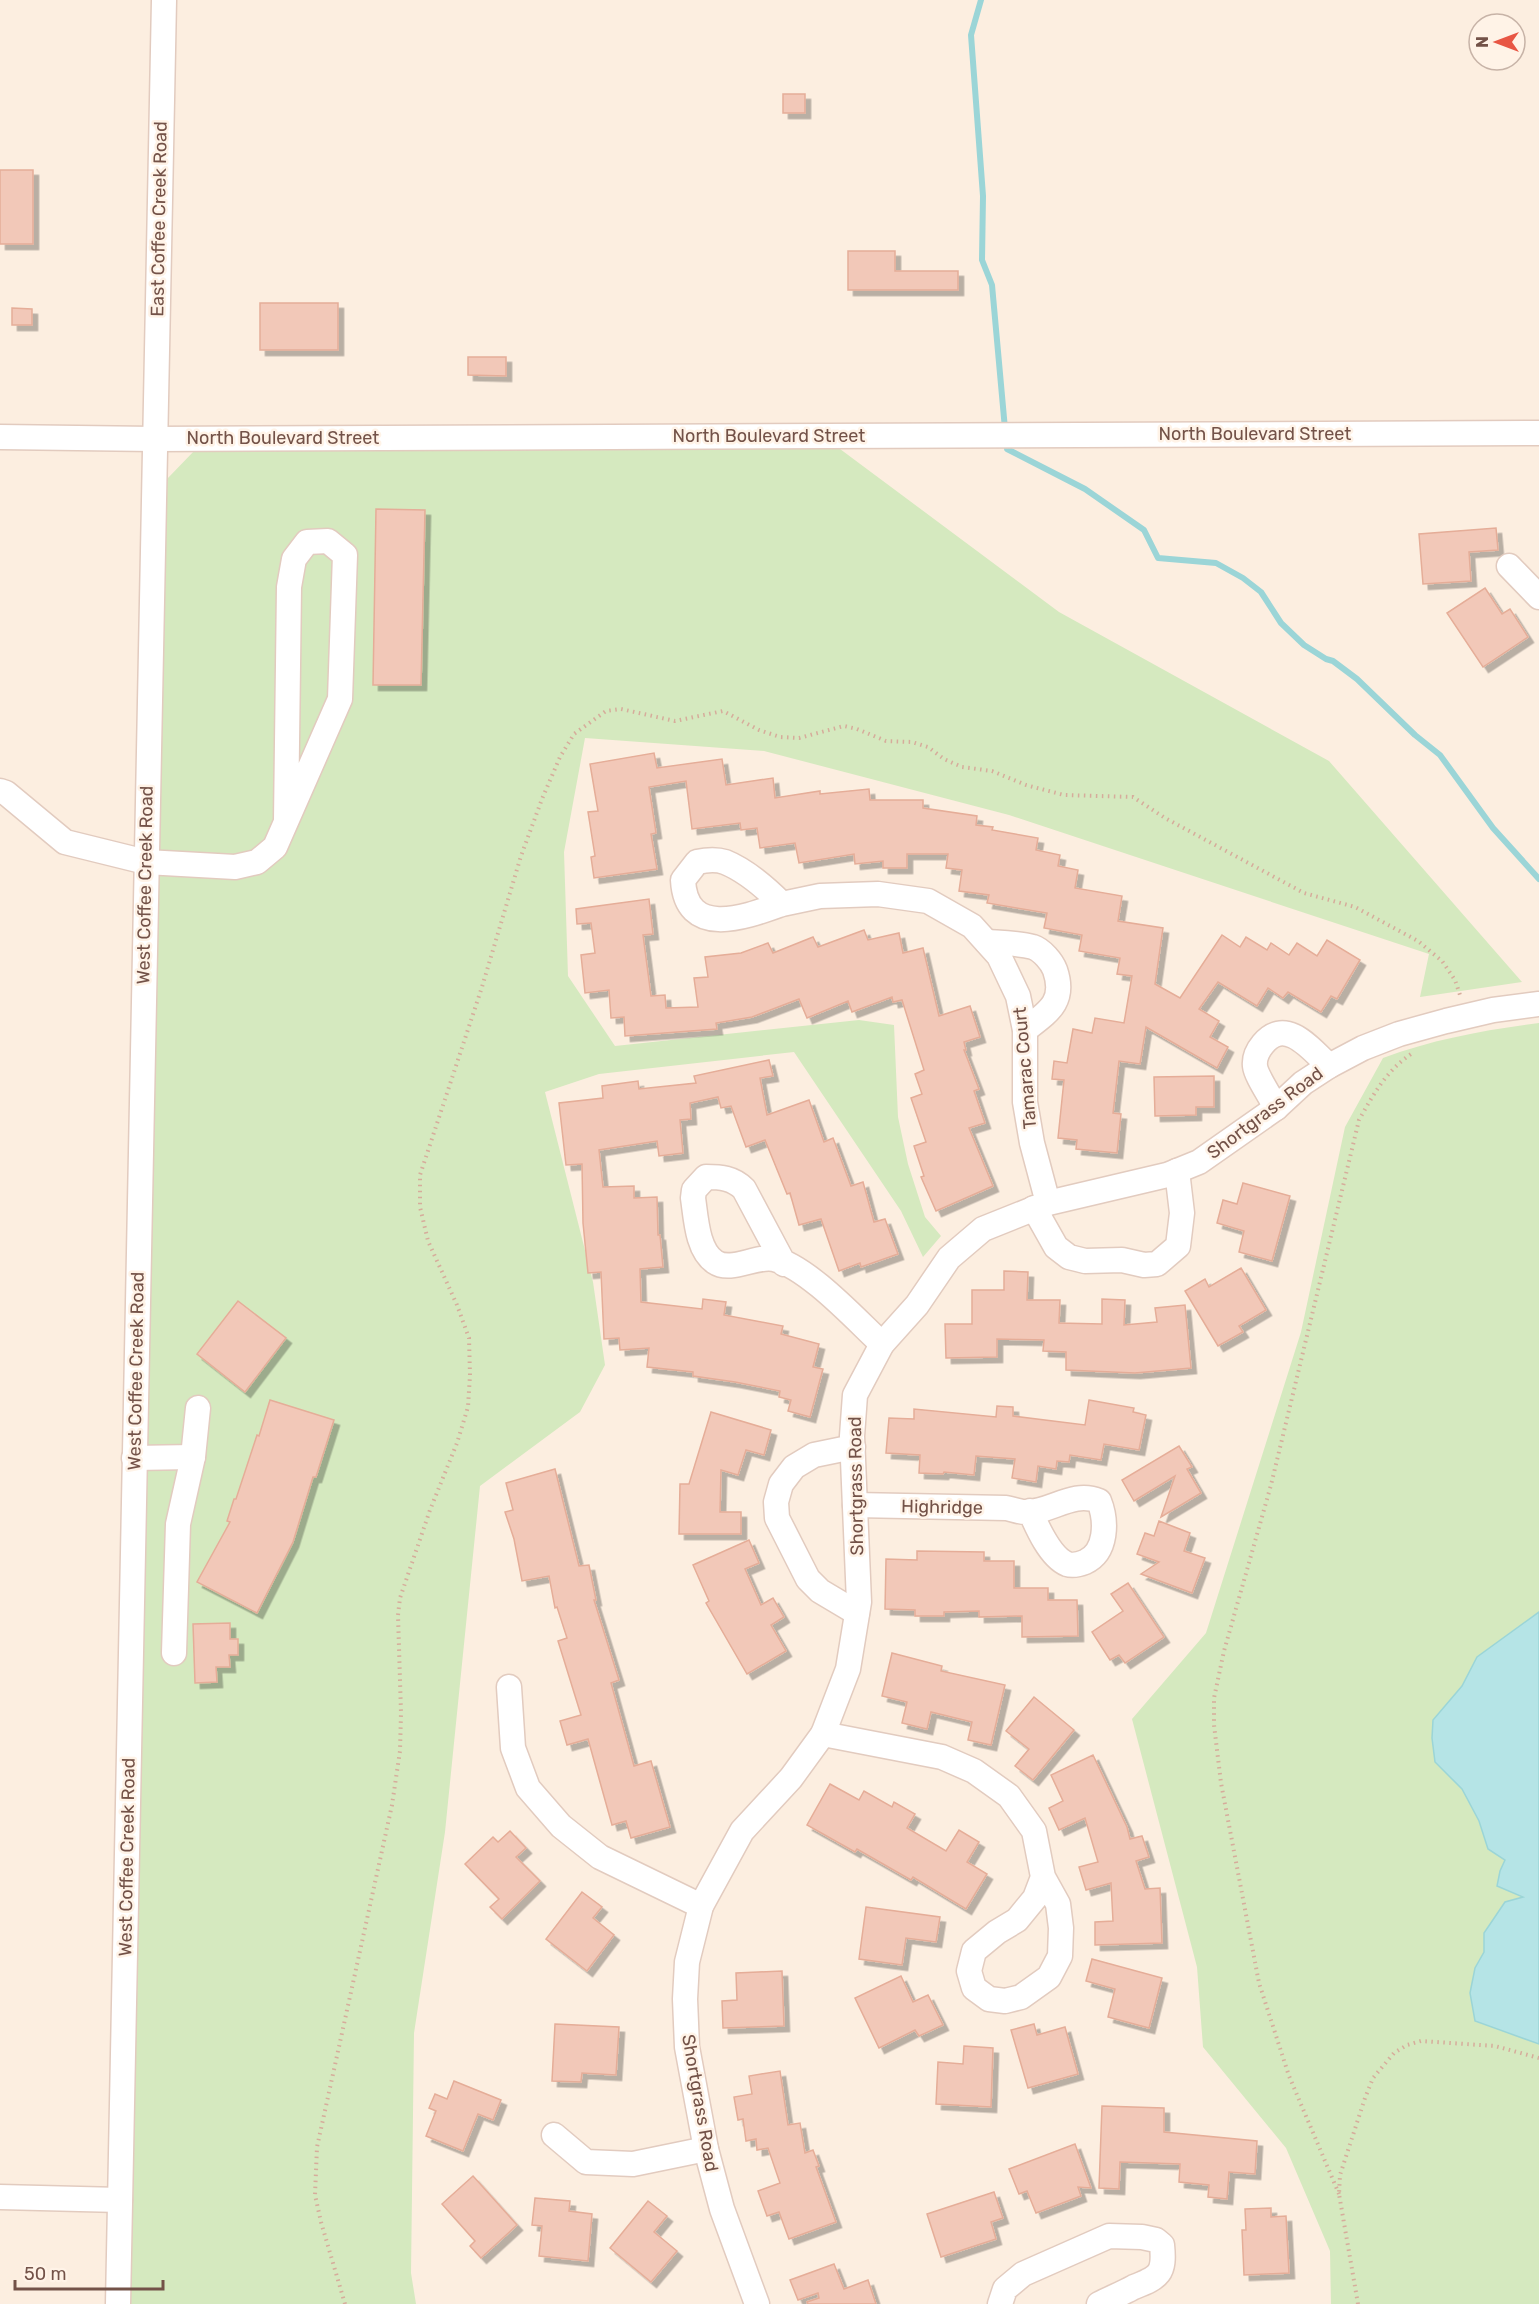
<svg xmlns="http://www.w3.org/2000/svg" width="1539" height="2304" font-family="Rubik,sans-serif">
	<defs>
		<filter id="shadow"><feDropShadow dx="5.5" dy="5.5" stdDeviation="0" flood-color="#0004"/></filter>
	</defs>
	<rect width="100%" height="100%" fill="#fceee0"/>
	<!-- green -->
	<g fill="#d5e9bf">
		<polygon points="836,446 1059,612 1329,761 1522,982 1420,997 1429,954 1009,815 764,751 585,738 564,852 568,976 615,1046 859,1020 894,1025 898,1117 908,1164 925,1217 941,1236 923,1257 901,1211 794,1052 599,1074 545,1092 593,1282 605,1365 580,1412 480,1486 445,1832 414,2033 411,2273 416,2304 128,2304 167,479 195,450"/>
		<path d="M1539,1023v1281h-208l-1,-53 -44,-103 -83,-101 -6,-80 -65,-248 74,-86 95,-301 44,-205 38,-69c51,-19 102,-28 156,-35z"/>
	</g>
	<!-- water -->
	<polygon fill="#b5e4e6" stroke="#9bd5d7" stroke-width="1.5" points="1539,1612 1539,2044 1475,2021 1470,1993 1475,1968 1484,1952 1484,1933 1505,1902 1523,1897 1497,1886 1500,1871 1505,1860 1488,1849 1479,1821 1462,1789 1435,1762 1432,1738 1433,1720 1462,1686 1477,1657"/>
	<g fill="none" stroke-linecap="round" stroke-linejoin="round">
		<!-- stream -->
		<g stroke="#9bd5d7" stroke-width="6">
			<polyline points="981,0 971,35 983,196 982,260 992,285 1005,429"/>
			<polyline points="1006,440 1007,449 1085,489 1144,530 1158,558 1216,563 1243,578 1261,592 1281,623 1304,645 1326,659 1333,661 1357,679 1415,735 1440,755 1493,828 1539,879"/>
		</g>
	</g>
	<!-- building -->
	<g fill="#f2c8b8" stroke="#e5ad98" stroke-width="1.5" filter="url(#shadow)">
		<rect x="783" y="94" width="22" height="19"/>
		<rect x="0" y="170" width="33" height="74"/>
		<polygon points="848,251 895,251 895,271 958,271 958,290 848,290"/>
		<rect x="260" y="303" width="78" height="47"/>
		<polygon points="12,308 32,309 32,325 12,325"/>
		<polygon points="468,357 506,357 506,376 468,375"/>
		<polygon points="376,509 425,510 421,685 373,685"/>
		<polygon points="1496,528 1498,550 1469,552 1471,581 1423,584 1419,534"/>
		<polygon points="1485,588 1502,614 1510,609 1528,637 1483,667 1447,613"/>
		<polygon points="654,753 657,768 722,759 726,785 773,778 775,798 820,791 820,794 869,789 870,800 923,800 923,808 977,816 976,825 993,827 992,830 1038,838 1036,850 1060,855 1058,866 1078,870 1075,888 1122,896 1118,921 1163,928 1155,984 1180,998 1222,935 1240,947 1246,937 1267,950 1271,943 1289,955 1297,943 1317,956 1327,940 1360,960 1337,999 1331,996 1321,1012 1288,992 1283,998 1268,988 1257,1006 1218,982 1199,1009 1219,1021 1210,1037 1228,1047 1217,1068 1146,1027 1140,1064 1119,1061 1113,1113 1121,1114 1117,1153 1076,1149 1077,1140 1058,1138 1064,1080 1052,1079 1054,1061 1067,1063 1073,1029 1092,1033 1095,1018 1124,1023 1132,976 1117,974 1120,958 1079,951 1082,935 1044,928 1047,913 987,903 989,895 959,891 962,870 946,868 948,854 907,854 907,868 883,868 883,861 855,864 854,854 799,863 795,843 760,848 757,828 741,830 740,823 692,829 686,781 649,787 656,833 651,834 657,869 594,878 591,857 595,856 588,812 598,811 590,764"/>
		<polygon points="649,899 653,934 643,935 651,996 665,995 666,1008 698,1007 694,978 708,977 705,957 741,953 768,943 773,953 813,937 818,947 864,930 868,940 899,933 903,953 923,948 939,1016 970,1006 980,1037 964,1042 966,1050 964,1050 979,1089 974,1091 985,1123 969,1128 993,1186 936,1211 921,1177 924,1176 914,1146 926,1142 911,1098 922,1094 915,1074 924,1070 902,1000 893,1002 892,997 852,1012 848,1001 807,1018 799,999 752,1017 716,1023 717,1029 625,1036 624,1017 611,1018 609,990 585,993 581,955 595,953 591,923 577,924 576,909"/>
		<polygon points="769,1060 773,1076 760,1078 767,1115 809,1100 824,1142 833,1138 851,1186 863,1182 874,1222 885,1219 898,1254 861,1267 860,1263 839,1271 821,1219 799,1225 790,1193 787,1194 765,1140 746,1147 731,1106 721,1108 718,1097 690,1103 691,1119 680,1120 683,1153 659,1156 657,1141 599,1150 603,1187 634,1186 634,1198 657,1197 658,1235 660,1235 663,1267 640,1269 641,1302 702,1309 703,1299 726,1302 724,1315 783,1326 781,1334 819,1344 813,1367 823,1369 810,1417 788,1411 791,1400 779,1397 780,1391 735,1382 693,1376 693,1372 647,1367 649,1348 620,1350 619,1338 604,1339 601,1272 588,1273 583,1223 582,1164 566,1165 559,1103 603,1098 602,1086 638,1081 639,1089 696,1083 694,1076"/>
		<polygon points="1214,1076 1214,1107 1196,1107 1196,1115 1155,1116 1154,1077"/>
		<polygon points="1243,1183 1290,1196 1272,1261 1239,1252 1244,1231 1217,1223 1223,1200 1237,1204"/>
		<polygon points="1241,1268 1266,1310 1239,1326 1243,1332 1218,1346 1185,1291 1205,1279 1209,1287"/>
		<polygon points="1004,1271 1028,1272 1027,1300 1060,1300 1059,1323 1102,1324 1102,1299 1125,1300 1124,1325 1157,1322 1155,1308 1185,1305 1191,1368 1135,1373 1066,1370 1066,1352 1043,1351 1044,1340 997,1339 997,1357 946,1358 945,1324 972,1324 972,1290 1004,1290"/>
		<polygon points="238,1301 286,1338 245,1392 197,1354"/>
		<polygon points="270,1400 334,1420 316,1477 313,1477 293,1542 257,1613 197,1582 230,1522 227,1521 234,1499 236,1499 257,1435 259,1436"/>
		<polygon points="1089,1400 1134,1408 1133,1412 1146,1415 1139,1450 1104,1444 1101,1460 1070,1455 1069,1462 1057,1461 1056,1469 1038,1466 1036,1482 1012,1478 1015,1459 976,1456 974,1475 944,1472 943,1474 919,1473 920,1455 886,1453 889,1418 914,1419 914,1409 996,1417 997,1406 1013,1407 1013,1416 1085,1425"/>
		<polygon points="711,1412 771,1430 764,1455 746,1450 738,1475 721,1470 720,1512 741,1512 741,1534 679,1534 680,1484 689,1484"/>
		<polygon points="1179,1446 1192,1467 1187,1469 1201,1493 1161,1517 1175,1476 1134,1501 1122,1480"/>
		<polygon points="555,1469 579,1566 589,1565 596,1600 594,1600 619,1680 611,1683 634,1766 651,1761 670,1827 631,1838 626,1821 612,1825 588,1739 567,1745 560,1721 581,1715 558,1641 567,1638 557,1607 555,1608 549,1576 522,1581 514,1539 505,1512 513,1510 506,1483"/>
		<polygon points="1159,1521 1190,1533 1184,1551 1205,1558 1192,1593 1141,1574 1159,1562 1137,1554 1145,1533 1154,1536"/>
		<polygon points="749,1540 759,1563 745,1569 761,1605 773,1598 784,1617 771,1625 786,1651 747,1674 706,1603 709,1601 693,1565"/>
		<polygon points="917,1551 984,1552 984,1561 1014,1561 1014,1588 1048,1588 1048,1600 1077,1600 1078,1636 1022,1637 1022,1616 979,1617 979,1611 944,1612 944,1616 915,1616 915,1610 885,1609 886,1559 917,1560"/>
		<polygon points="1128,1583 1164,1637 1125,1663 1119,1655 1110,1660 1092,1632 1123,1611 1111,1594"/>
		<polygon points="230,1623 230,1639 238,1639 238,1655 229,1655 230,1667 216,1667 217,1682 195,1683 193,1624"/>
		<polygon points="892,1653 942,1666 941,1671 1005,1685 991,1745 968,1740 972,1722 931,1712 927,1729 902,1723 907,1702 882,1696"/>
		<polygon points="1034,1697 1074,1730 1033,1780 1015,1766 1029,1749 1006,1731"/>
		<polygon points="1093,1755 1127,1827 1130,1839 1142,1836 1149,1857 1136,1861 1145,1889 1160,1888 1162,1943 1095,1945 1095,1922 1113,1921 1111,1883 1086,1890 1079,1867 1098,1862 1085,1818 1059,1830 1049,1808 1063,1801 1051,1775"/>
		<polygon points="830,1784 859,1800 864,1791 892,1807 894,1802 915,1814 907,1828 946,1851 959,1830 979,1842 967,1862 987,1874 966,1909 913,1877 911,1880 857,1849 855,1852 807,1825"/>
		<polygon points="510,1831 526,1848 516,1857 540,1881 502,1919 490,1907 499,1899 465,1864 493,1837 498,1842"/>
		<polygon points="582,1892 602,1907 593,1918 614,1935 587,1971 546,1939"/>
		<polygon points="866,1907 940,1917 936,1942 906,1938 902,1965 859,1959"/>
		<polygon points="1092,1959 1162,1978 1149,2028 1108,2017 1115,1989 1086,1981"/>
		<polygon points="782,1971 784,2026 723,2028 722,2001 737,2000 736,1973"/>
		<polygon points="901,1976 913,2002 928,1995 943,2025 919,2036 915,2030 879,2048 855,1998"/>
		<polygon points="555,2024 619,2027 616,2075 582,2073 581,2082 552,2081"/>
		<polygon points="1034,2024 1037,2035 1065,2027 1078,2074 1028,2088 1011,2030"/>
		<polygon points="964,2046 993,2048 991,2107 936,2104 938,2062 963,2064"/>
		<polygon points="780,2071 788,2125 800,2123 805,2153 813,2150 819,2166 816,2167 836,2222 789,2239 779,2212 767,2216 758,2191 780,2183 768,2148 757,2150 756,2139 746,2141 743,2119 738,2120 734,2097 752,2094 749,2076"/>
		<polygon points="454,2081 501,2100 493,2120 478,2114 463,2151 426,2136 436,2111 429,2108 435,2094 447,2099"/>
		<polygon points="1102,2106 1164,2108 1164,2132 1257,2141 1255,2174 1229,2172 1227,2199 1208,2197 1209,2185 1179,2182 1180,2164 1120,2162 1119,2189 1099,2188"/>
		<polygon points="1075,2144 1091,2188 1078,2187 1081,2196 1036,2213 1027,2191 1019,2194 1009,2169"/>
		<polygon points="473,2176 517,2225 481,2258 470,2246 475,2241 442,2204"/>
		<polygon points="994,2192 1003,2218 991,2222 996,2239 941,2257 927,2214"/>
		<polygon points="535,2198 570,2201 569,2211 592,2214 588,2261 539,2256 542,2226 532,2225"/>
		<polygon points="648,2201 667,2216 654,2232 677,2251 651,2282 610,2248"/>
		<polygon points="1271,2208 1271,2217 1286,2216 1289,2273 1244,2275 1242,2230 1246,2230 1245,2209"/>
		<polygon points="834,2264 844,2289 868,2280 876,2304 808,2304 807,2302 819,2298 818,2293 798,2300 790,2280"/>
	</g>
	<g fill="none" stroke-linecap="round" stroke-linejoin="round">
		<defs>
			<g id="minor">
				<polyline points="0,437 154,439 1539,433"/>
				<polyline points="1509,566 1539,597"/>
				<polyline points="0,791 6,793 65,842 146,862 235,867 257,862 275,847 340,699 345,555 328,541 307,542 294,559 289,587 286,821"/>
				<path d="M782,904c-15,-15 -37,-34 -57,-42 -9,-3 -19,-2 -28,0l-14,18c3,58 60,38 96,25l3,-1 38,-8 58,-2 50,7 44,25 27,30 19,40 7,34v72l7,41 16,60"/>
				<path d="M987,942c15,1 31,1 46,5 9,3 19,15 22,23 11,32 -7,42 -30,60"/>
				<path d="M1276,1108c-5,-11 -20,-32 -21,-42 -1,-9 3,-16 8,-22 23,-28 49,6 66,22"/>
				<polyline points="1034,1208 1056,1247 1069,1257 1085,1261 1122,1260 1144,1265 1157,1264 1178,1246 1182,1213 1177,1171"/>
				<path d="M784,1264l-40,-75c-11,-11 -23,-12 -38,-12l-12,13 -1,8c3,20 4,52 22,64 16,11 41,-7 59,-3 34,8 82,61 108,85"/>
				<polyline points="853,1447 814,1455 794,1467 781,1484 776,1502 777,1518 808,1579 820,1591 857,1613"/>
				<polyline points="134,1458 193,1457"/>
				<path d="M855,1505l151,3c6,1 13,4 19,4 26,1 47,-22 74,-11 8,20 8,51 -14,61 -5,2 -12,4 -18,2 -17,-7 -30,-37 -37,-53"/>
				<polyline points="174,1653 178,1524 193,1457 198,1408"/>
				<polyline points="509,1687 513,1748 528,1788 561,1826 600,1857 701,1906"/>
				<polyline points="823,1734 942,1757 974,1771 1009,1796 1034,1831 1043,1877 1058,1904 1061,1928 1060,1956 1049,1977 1021,1997 1005,2001 989,1999 974,1988 969,1971 974,1951 997,1932 1017,1920 1035,1898 1043,1877"/>
				<polyline points="554,2135 586,2162 633,2164 706,2149"/>
				<polyline points="0,2197 120,2200"/>
				<polyline points="118,2304 164,0"/>
				<polyline points="757,2304 722,2209 706,2149 687,2047 685,1999 687,1962 701,1906 742,1831 791,1778 823,1734 848,1669 859,1602 852,1436 855,1395 882,1344 917,1305 949,1258 983,1229 1048,1203 1167,1175 1199,1162 1276,1108 1303,1083 1329,1066 1363,1048 1399,1034 1446,1021 1493,1010 1539,1004"/>
				<path d="M1000,2304l5,-15 18,-15 86,-38 33,1 14,3 6,5c3,29 -3,32 -28,42 -11,6 -23,11 -35,17"/>
			</g>
		</defs>
		<!-- minor casing -->
		<use href="#minor" stroke="#e2cbbf" stroke-width="27"/>
		<!-- path -->
		<g stroke="#d6ac9b" stroke-width="4" stroke-dasharray="1.5 4.5" stroke-linecap="butt">
			<path d="M1339,2194l-50,-118 -30,-93 -38,-200 -7,-58v-27l10,-47 47,-166 88,-365c14,-25 27,-49 52,-66"/>
			<polyline points="345,2304 321,2222 315,2195 317,2147 392,1805 400,1751 401,1713 398,1615 400,1598 430,1510 457,1443 468,1407 470,1375 469,1338 457,1305 428,1241 420,1207 420,1175 482,987 521,856 542,799 560,757 574,734 606,711 621,709 675,721 723,711 759,730 780,737 799,738 844,726 857,729 886,741 912,742 928,747 944,759 962,767 992,771 1026,785 1064,795 1133,797 1165,818 1304,893 1355,907 1418,941 1442,961 1455,980 1460,995"/>
			<polyline points="1358,2304 1339,2194 1340,2175 1365,2098 1373,2078 1394,2053 1407,2045 1421,2041 1495,2046 1539,2058"/>
		</g>
		<!-- minor -->
		<use href="#minor" stroke="#fff" stroke-width="24"/>
	</g>
	<g text-anchor="middle" dominant-baseline="central" stroke-width="5" stroke-linejoin="round" paint-order="stroke">
		<!-- street labels -->
		<g font-size="18" fill="#735248" stroke="#fff3e7">
			<text transform="translate(159 219) rotate(-89)">East Coffee Creek Road</text>
			<text x="1255" y="434">North Boulevard Street</text>
			<text x="769" y="436">North Boulevard Street</text>
			<text x="283" y="438">North Boulevard Street</text>
			<text transform="translate(145 885) rotate(-89)">West Coffee Creek Road</text>
			<text transform="translate(1025 1068) rotate(-95)">Tamarac Court</text>
			<text transform="translate(1265 1113) rotate(-37)">Shortgrass Road</text>
			<text transform="translate(136 1371) rotate(-89)">West Coffee Creek Road</text>
			<text transform="translate(856 1486) rotate(-91)">Shortgrass Road</text>
			<text transform="translate(942 1507) rotate(1)">Highridge</text>
			<text transform="translate(127 1857) rotate(-89)">West Coffee Creek Road</text>
			<text transform="translate(700 2103) rotate(80)">Shortgrass Road</text>
		</g>
	</g>
	<!-- north arrow -->
	<g transform="translate(1497 42) rotate(270)"><circle r="28" fill="#fff3e7" stroke="#c7b3a7" stroke-width="1.5"/>
	<path d="M0-4.5L10 22L0 15L-10 22Z" fill="#e85644"/>
	<text y="-9" font-size="16" font-weight="bold" text-anchor="middle" fill="#735248">N</text>
	</g>
	<!-- scale -->
	<path d="M15 2280v9h148v-9" fill="none" stroke="#735248" stroke-width="3"/>
	<text x="24" y="2280" font-size="18" fill="#735248" stroke="#fff3e7" stroke-width="4.5" paint-order="stroke">50 m</text>
</svg>
